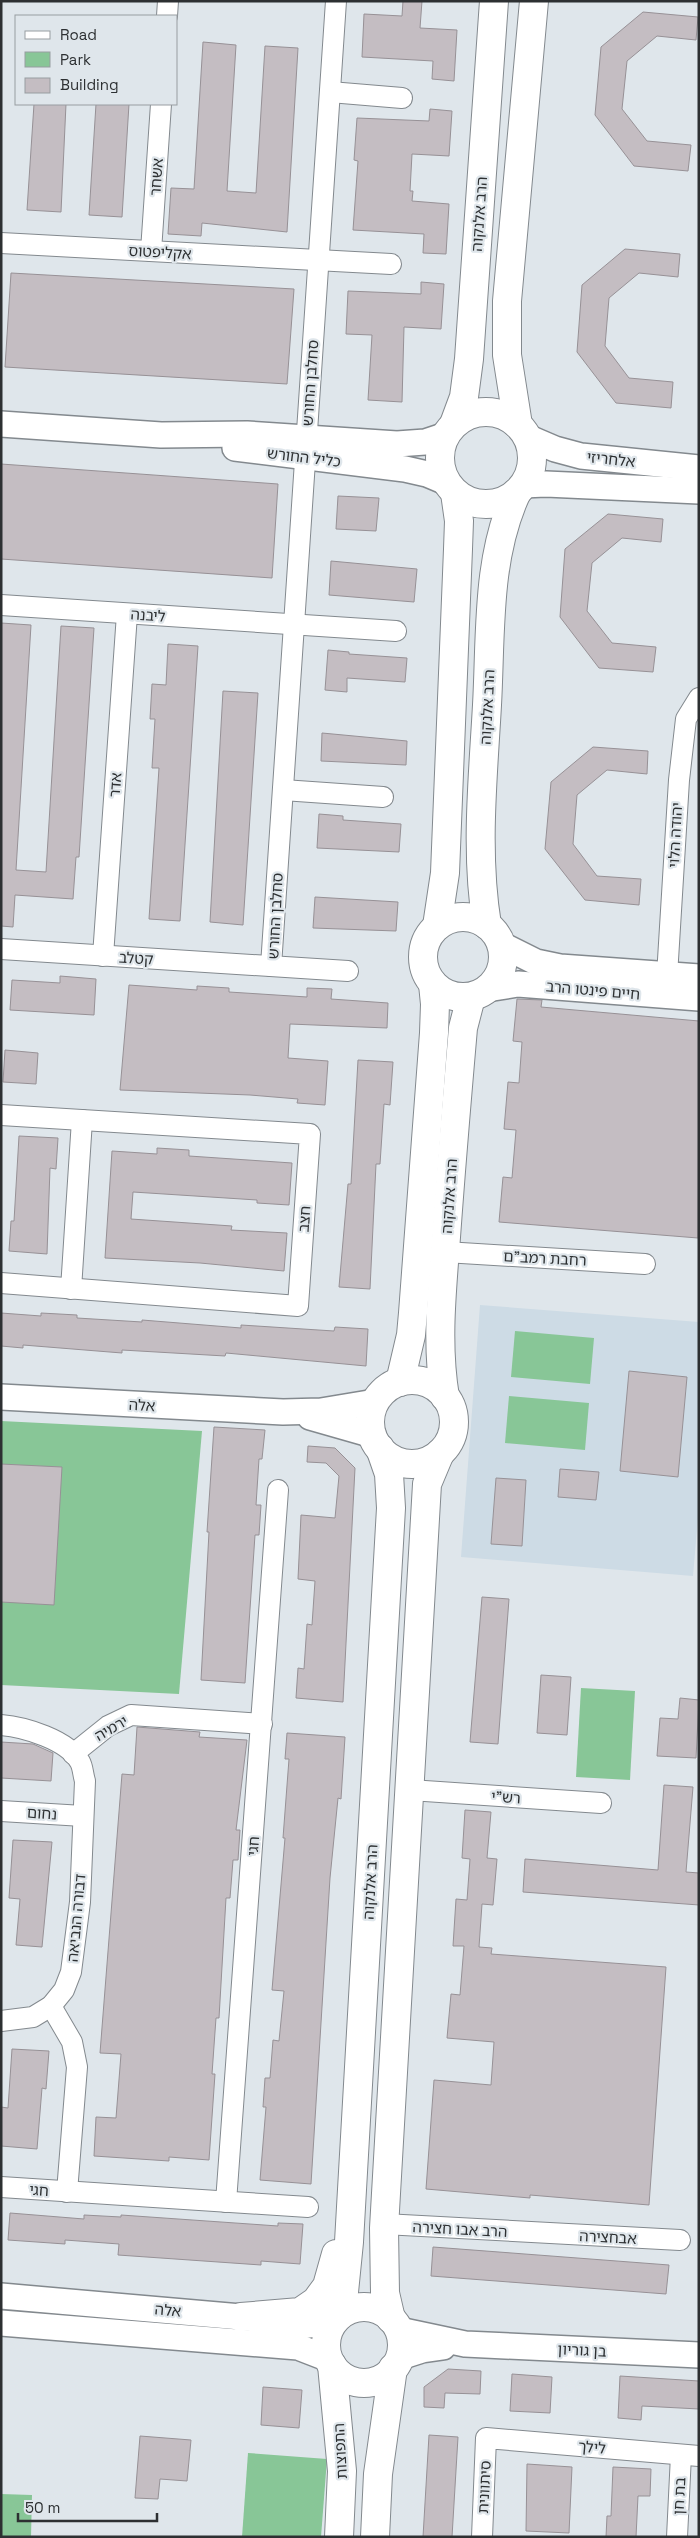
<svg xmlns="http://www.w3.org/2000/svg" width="700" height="2538" font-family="'Space Grotesk','Noto Sans Hebrew',sans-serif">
	<rect width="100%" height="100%" fill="#dfe6eb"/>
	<!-- built -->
	<polygon fill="#cddbe5" points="480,1305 699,1322 699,1506 693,1576 461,1557"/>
	<!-- green -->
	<g fill="#88c697">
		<polygon points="515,1331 594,1338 590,1384 511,1377"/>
		<polygon points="509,1396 589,1403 585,1450 505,1443"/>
		<polygon points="1,1421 202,1431 179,1694 1,1685"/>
		<polygon points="581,1688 635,1691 630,1780 576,1777"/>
		<polygon points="248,2453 327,2459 321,2537 242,2537"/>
		<polygon points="1,2494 32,2495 31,2537 1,2537"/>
	</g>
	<!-- building -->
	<g fill="#c4bdc2" stroke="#979196">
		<polygon points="403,1 422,1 420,28 457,30 454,81 432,79 433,61 362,57 364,14 402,16"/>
		<polygon points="643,12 698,17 696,40 657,36 627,61 622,109 647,141 691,145 688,171 634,166 595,115 601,47"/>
		<polygon points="203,42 236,45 227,191 256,193 265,46 298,48 287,232 202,223 201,236 168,234 171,188 194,189"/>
		<polygon points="34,104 66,104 61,212 27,210"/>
		<polygon points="96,104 129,104 122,217 89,215"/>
		<polygon points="430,109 452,111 449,156 412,154 410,191 413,191 412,201 449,204 446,254 423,253 424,234 353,230 358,161 354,160 357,118 429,121"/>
		<polygon points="625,249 680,254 678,277 639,273 609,298 605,346 629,378 673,382 671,408 616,403 577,352 582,285"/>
		<polygon points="11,273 294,289 287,384 5,367"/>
		<polygon points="421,282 444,284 441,329 404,327 402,402 368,400 372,335 346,334 348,291 421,294"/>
		<polygon points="1,464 278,484 272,578 1,559"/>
		<polygon points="338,496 379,498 376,531 336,529"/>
		<polygon points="608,514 663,519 661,542 622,538 592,563 587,611 612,643 656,647 653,672 599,668 560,617 565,549"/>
		<polygon points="331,561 417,569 414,602 329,595"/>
		<polygon points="1,623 31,625 16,870 46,872 61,626 94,628 79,857 76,857 73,899 15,895 13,927 1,926"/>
		<polygon points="168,644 198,646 180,921 149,919 159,768 152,768 155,719 150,719 152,684 166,685"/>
		<polygon points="328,650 349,652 349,654 407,658 405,682 347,678 347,692 325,690"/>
		<polygon points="223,691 258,693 243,925 210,922"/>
		<polygon points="322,733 407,741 406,765 321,761"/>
		<polygon points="593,747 648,751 647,774 607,770 577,795 573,844 597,876 641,879 639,905 585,900 545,849 551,782"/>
		<polygon points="319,814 343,816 343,820 401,824 399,852 317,848"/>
		<polygon points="315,897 398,902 396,931 313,928"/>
		<polygon points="60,976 96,979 94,1015 10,1010 12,980 60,983"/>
		<polygon points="129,985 197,990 197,986 229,988 229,992 307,997 307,988 332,989 331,999 388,1003 387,1028 290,1024 288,1058 328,1061 325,1105 297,1103 298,1099 250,1095 120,1090"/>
		<polygon points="517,999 542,1000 541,1007 699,1021 698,1238 499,1222 503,1177 512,1178 516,1130 504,1129 508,1082 519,1083 522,1042 513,1041"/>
		<polygon points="5,1050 38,1053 36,1084 3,1082"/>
		<polygon points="358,1060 393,1062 390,1105 384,1104 380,1164 376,1164 370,1289 339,1287 348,1184 351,1184"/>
		<polygon points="19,1136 58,1138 56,1169 50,1168 47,1254 9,1251 11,1221 14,1221"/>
		<polygon points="157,1148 189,1150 189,1156 292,1163 289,1205 257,1203 257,1200 133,1192 131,1219 232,1226 231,1230 287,1233 284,1271 200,1263 105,1258 112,1151 157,1154"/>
		<polygon points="1,1313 41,1316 41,1313 77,1315 77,1318 142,1322 142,1320 241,1328 241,1325 334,1331 335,1327 368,1329 366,1366 226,1353 225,1356 122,1350 122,1353 23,1345 23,1348 1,1346"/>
		<polygon points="629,1371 687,1377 678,1477 620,1471"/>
		<polygon points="214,1427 265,1430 262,1459 259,1459 256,1505 261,1505 259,1535 255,1535 245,1683 201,1680 209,1532 207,1532"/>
		<polygon points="308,1446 335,1448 355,1468 343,1702 296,1698 298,1668 304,1669 307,1624 312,1625 315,1581 298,1579 301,1515 335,1518 339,1476 326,1463 307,1462"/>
		<polygon points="1,1464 62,1467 54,1605 1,1602"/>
		<polygon points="560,1469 599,1472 596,1500 558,1497"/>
		<polygon points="496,1478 526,1480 522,1546 491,1544"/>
		<polygon points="482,1597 509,1599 498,1744 470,1742"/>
		<polygon points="541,1675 571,1677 567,1735 537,1733"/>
		<polygon points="680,1698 699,1700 696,1758 657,1756 660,1718 678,1719"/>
		<polygon points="137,1727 200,1732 199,1737 247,1740 236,1830 240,1830 238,1860 233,1860 230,1898 226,1898 219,2018 216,2018 212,2074 215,2074 209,2160 169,2157 169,2161 94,2156 96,2117 116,2118 121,2054 100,2053 122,1774 134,1775"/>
		<polygon points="287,1733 345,1737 341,1799 338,1798 330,1878 311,2184 260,2180 266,2107 263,2107 265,2078 270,2078 273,2040 279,2041 284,1991 272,1990 285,1838 283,1838 289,1759 285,1759"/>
		<polygon points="1,1742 33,1744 53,1753 51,1781 1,1778"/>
		<polygon points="664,1785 693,1787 686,1872 699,1873 699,1905 523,1892 525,1859 658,1870"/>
		<polygon points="465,1810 491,1812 487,1858 497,1859 493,1905 482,1904 479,1947 492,1948 491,1954 666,1967 649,2205 530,2195 530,2198 426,2189 434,2080 491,2085 494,2042 447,2038 451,1994 460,1995 464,1946 453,1946 456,1899 467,1900 470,1859 462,1858"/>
		<polygon points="13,1840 52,1842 42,1947 16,1945 20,1899 9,1898"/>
		<polygon points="12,2049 49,2051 46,2089 42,2088 37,2149 1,2146 1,2107 8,2108"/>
		<polygon points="10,2213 84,2219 84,2215 121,2217 121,2215 278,2226 278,2223 303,2224 300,2264 261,2261 261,2265 118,2255 119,2244 65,2240 65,2244 8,2240"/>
		<polygon points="433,2247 669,2265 666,2294 431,2276"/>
		<polygon points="448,2369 481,2371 480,2394 445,2393 444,2408 424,2407 424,2387"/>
		<polygon points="512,2374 552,2377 550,2413 510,2411"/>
		<polygon points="620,2376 699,2381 699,2409 642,2406 641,2420 618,2418"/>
		<polygon points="263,2387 302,2390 299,2428 261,2425"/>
		<polygon points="429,2435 458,2437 452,2537 423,2537"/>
		<polygon points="140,2436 191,2440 187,2481 160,2479 158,2499 135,2498"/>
		<polygon points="527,2464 572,2467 569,2533 526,2531"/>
		<polygon points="613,2467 651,2469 650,2496 638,2496 636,2537 606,2537 607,2516 611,2516"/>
	</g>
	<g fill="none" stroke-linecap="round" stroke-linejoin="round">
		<defs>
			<g id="minor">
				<polyline points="167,16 168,1"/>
				<polyline points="330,92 402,98"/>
				<polyline points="1,243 391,264"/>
				<polyline points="151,251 161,104"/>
				<polyline points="1,605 396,631"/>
				<polyline points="283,790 383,797"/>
				<polyline points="1,949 348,971"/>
				<polyline points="103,956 127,614"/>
				<polyline points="271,966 336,1"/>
				<polyline points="667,976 679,780 686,719 699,698"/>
				<polyline points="1,1115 310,1134 298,1306 1,1283"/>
				<polyline points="445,1252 645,1264"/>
				<polyline points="71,1289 82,1120"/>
				<path d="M1,1725c24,2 67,15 79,37 3,5 3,13 5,19l-5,121 -9,70 -7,18 -13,16 -18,11 -32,4"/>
				<polyline points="73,1754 108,1726 131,1715 262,1724"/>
				<polyline points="410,1790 601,1803"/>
				<polyline points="1,1811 83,1816"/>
				<polyline points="51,2006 72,2042 77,2067 67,2192"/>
				<polyline points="1,2187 308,2207"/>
				<polyline points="226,2202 278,1490"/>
				<polyline points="384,2224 680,2240"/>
				<polyline points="482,2537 486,2438 699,2456"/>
				<polyline points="677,2537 681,2455"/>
			</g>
			<g id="tertiary">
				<polyline points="1,424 161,435 247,434 397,444 425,442 446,435"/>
				<polyline points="527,437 555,449 581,456 699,468"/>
				<polyline points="235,448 405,469 427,474 446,482"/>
				<polyline points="523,485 546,484 699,491"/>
				<polyline points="502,945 536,962 560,967 699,977"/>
				<polyline points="487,989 518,984 699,998"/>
				<polyline points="1,1397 283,1412 321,1411 375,1402"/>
				<polyline points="310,1417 373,1435"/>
				<polyline points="1,2296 241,2317 300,2326 333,2322"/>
				<polyline points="1,2323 298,2347 329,2359"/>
				<polyline points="399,2330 465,2344 699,2355"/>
				<polyline points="400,2357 422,2350 443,2347"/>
			</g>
			<g id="secondary">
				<circle cx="486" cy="458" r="46"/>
				<polyline points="454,424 464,397 469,359 494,1"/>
				<polyline points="518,425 507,355 507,301 534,1"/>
				<circle cx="463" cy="957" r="40"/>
				<path d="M487,925c-12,-73 -4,-147 0,-220 4,-71 -1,-147 30,-213"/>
				<polyline points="437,926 445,873 458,549 459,521 455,493"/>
				<circle cx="412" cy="1422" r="42"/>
				<polyline points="400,1382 411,1335 413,1313 434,1033 435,1004 433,984"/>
				<path d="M445,1397c-9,-53 -3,-107 1,-160 5,-70 11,-140 17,-209l8,-31"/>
				<circle cx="364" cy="2345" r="38"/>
				<polyline points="339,2316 343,2302 349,2242 391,1508 389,1474 380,1448"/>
				<polyline points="241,2317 300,2312 316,2301 327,2286 336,2254"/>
				<polyline points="391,2319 385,2293 384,2228 427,1484 440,1453"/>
				<polyline points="332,2365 342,2471 339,2537"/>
				<polyline points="375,2537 378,2474 393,2368"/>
			</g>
		</defs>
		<!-- minor casing -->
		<use href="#minor" stroke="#83898e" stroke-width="22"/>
		<!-- tertiary casing -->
		<use href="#tertiary" stroke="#83898e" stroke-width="28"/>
		<!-- secondary casing -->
		<use href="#secondary" stroke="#83898e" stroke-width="30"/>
		<!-- minor -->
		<use href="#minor" stroke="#fff" stroke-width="20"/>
		<!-- tertiary -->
		<use href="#tertiary" stroke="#fff" stroke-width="25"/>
		<!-- secondary -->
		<use href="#secondary" stroke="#fff" stroke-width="28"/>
	</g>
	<g text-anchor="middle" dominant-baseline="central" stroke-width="4.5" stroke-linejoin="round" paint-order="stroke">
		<!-- street labels -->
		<g font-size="15" fill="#2d3032" stroke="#dfe6eb">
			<text transform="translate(156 177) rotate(-86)">אשחר</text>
			<text transform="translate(479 214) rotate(-86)">הרב אלנקוה</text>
			<text transform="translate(160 252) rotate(3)">אקליפטוס</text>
			<text transform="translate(310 383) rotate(-86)">סחלבן החורש</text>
			<text transform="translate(304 457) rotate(7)">כליל החורש</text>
			<text transform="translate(611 459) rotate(6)">אלחריזי</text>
			<text transform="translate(148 615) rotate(4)">ליבנה</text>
			<text transform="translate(487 707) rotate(-87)">הרב אלנקוה</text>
			<text transform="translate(115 785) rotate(-86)">אדר</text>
			<text transform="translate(675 835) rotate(-87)">יהודה הלוי</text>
			<text transform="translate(275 916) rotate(-87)">סחלבן החורש</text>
			<text transform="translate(136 958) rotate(3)">קטלב</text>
			<text transform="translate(593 990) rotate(5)">חיים פינטו הרב</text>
			<text transform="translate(449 1196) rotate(-86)">הרב אלנקוה</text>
			<text transform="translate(304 1219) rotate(-86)">חצב</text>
			<text transform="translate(545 1258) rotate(3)">רחבת רמב"ם</text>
			<text transform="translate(142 1405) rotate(3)">אלה</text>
			<text transform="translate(111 1728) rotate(-30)">ירמיה</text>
			<text transform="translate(506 1797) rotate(4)">רש"י</text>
			<text transform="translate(42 1813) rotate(4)">נחום</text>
			<text transform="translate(253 1846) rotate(-86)">חגי</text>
			<text transform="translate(370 1882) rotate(-87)">הרב אלנקוה</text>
			<text transform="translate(76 1918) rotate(-85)">דבורה הנביאה</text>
			<text transform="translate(39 2190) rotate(4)">חגי</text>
			<text transform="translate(460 2229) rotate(3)">הרב אבו חצירה</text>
			<text transform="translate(608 2237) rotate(3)">אבחצירה</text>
			<text transform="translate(168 2310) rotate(5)">אלה</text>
			<text transform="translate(582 2350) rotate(3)">בן גוריון</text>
			<text transform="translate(592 2447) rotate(5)">לילך</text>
			<text transform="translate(340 2451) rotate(-93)">התפוצות</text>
			<text transform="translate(484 2487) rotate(-87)">סיתוונית</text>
			<text transform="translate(679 2496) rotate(-87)">בת חן</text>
		</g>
	</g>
	<!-- border -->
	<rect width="700" height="2538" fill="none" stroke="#2d3032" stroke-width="5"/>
	<!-- legend -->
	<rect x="15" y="15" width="162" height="90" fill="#dfe6eb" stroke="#989da1"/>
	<rect x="25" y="31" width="25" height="8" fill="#ffffff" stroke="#989da1"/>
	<text x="60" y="40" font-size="15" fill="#2d3032">Road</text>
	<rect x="25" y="52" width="25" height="15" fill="#88c697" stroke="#989da1"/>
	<text x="60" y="65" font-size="15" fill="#2d3032">Park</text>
	<rect x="25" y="78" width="25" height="15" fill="#c4bdc2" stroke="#989da1"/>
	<text x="60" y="90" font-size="15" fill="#2d3032">Building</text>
	<!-- scale -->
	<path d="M18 2513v8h139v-8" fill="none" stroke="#2d3032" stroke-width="2.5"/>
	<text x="25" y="2513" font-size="15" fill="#2d3032" stroke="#dfe6eb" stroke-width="4" paint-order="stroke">50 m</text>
</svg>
